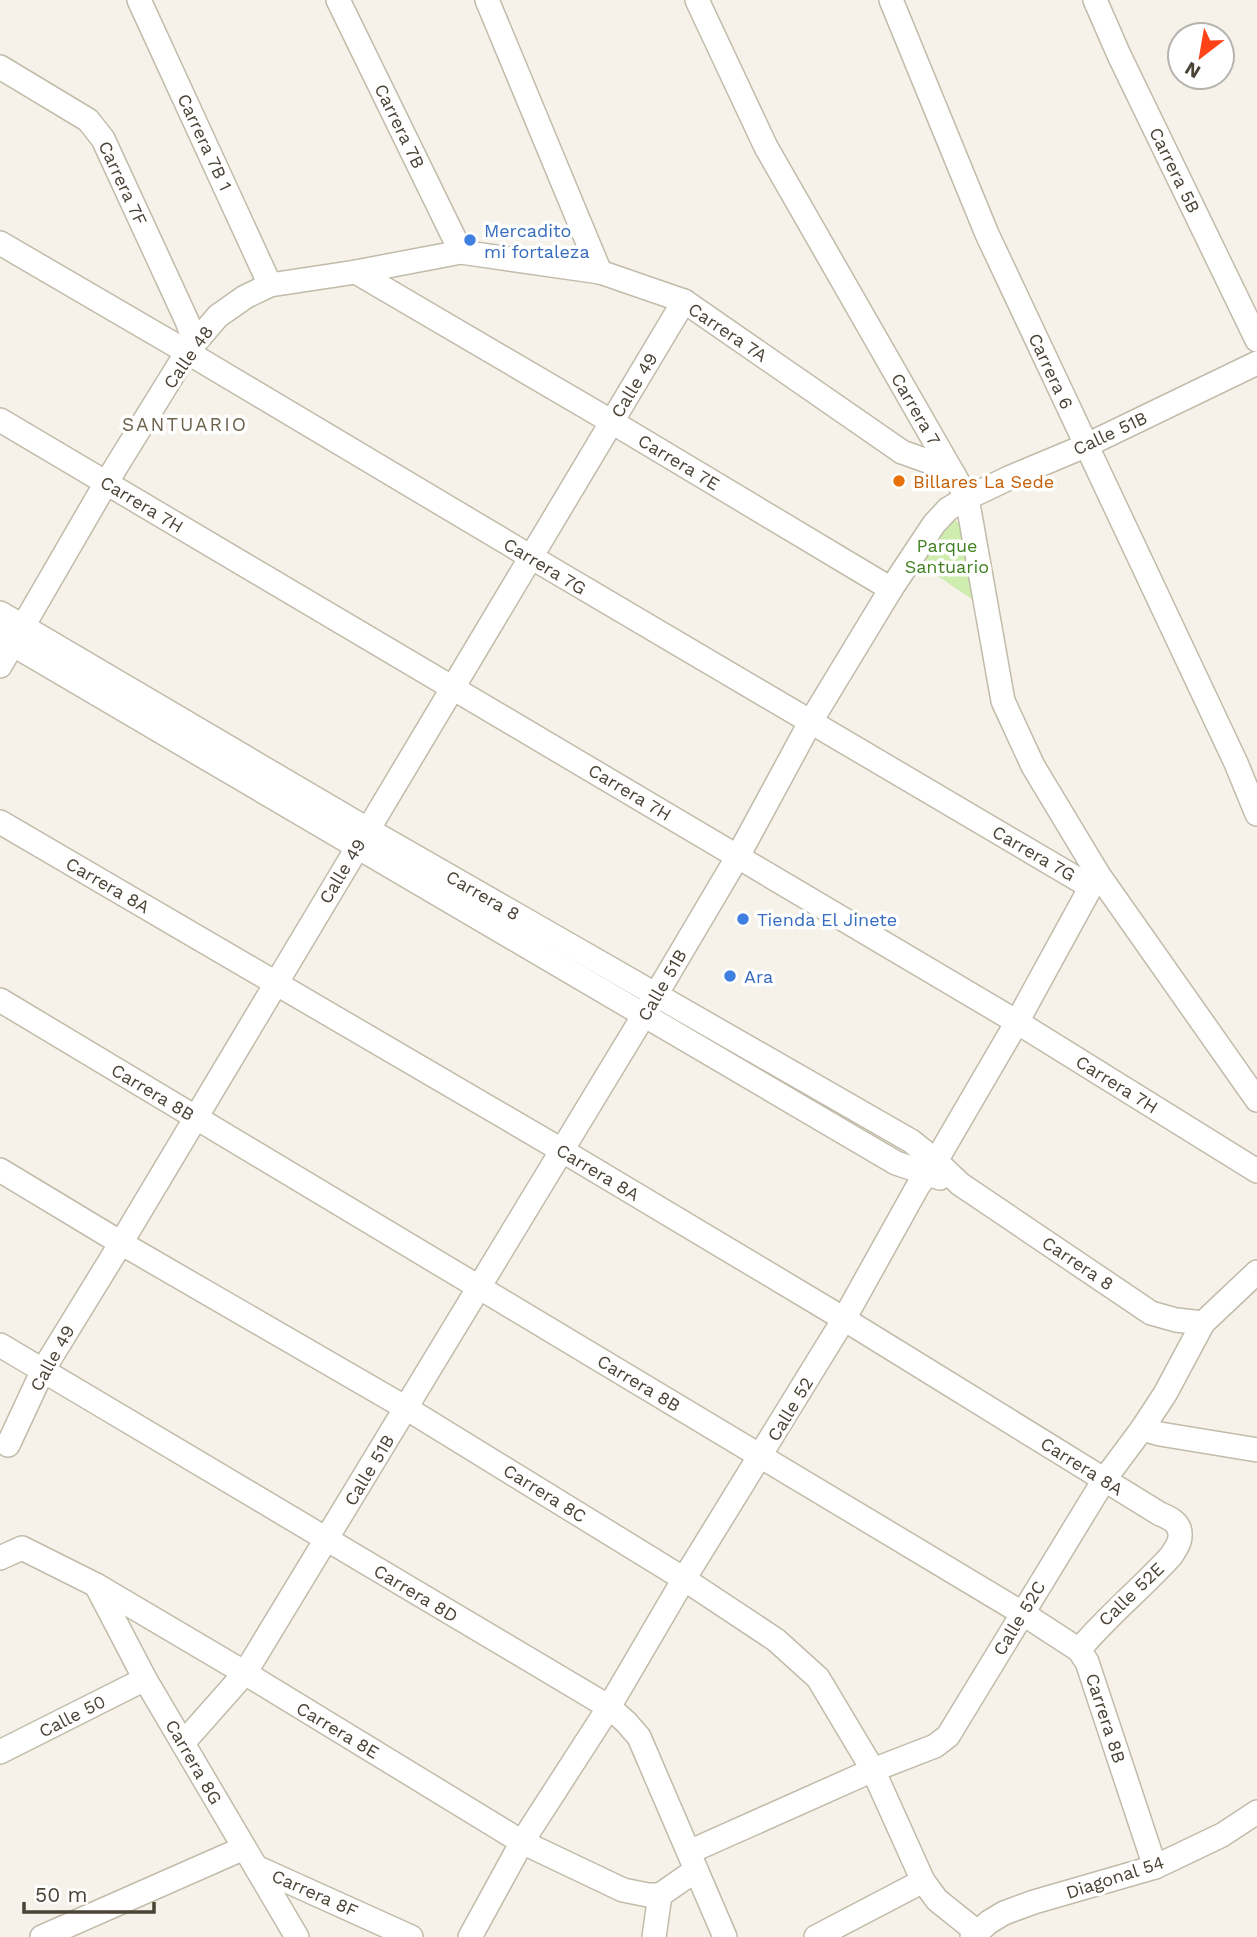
<svg xmlns="http://www.w3.org/2000/svg" width="1257" height="1937" font-family="'Work Sans',sans-serif">
	<rect width="100%" height="100%" fill="#f6f2e9"/>
	<!-- green -->
	<polygon fill="#ceedaf" points="954,518 961,526 976,602 917,562 932,538"/>
	<g fill="none" stroke-linecap="round" stroke-linejoin="round">
		<defs>
			<g id="minor">
				<polyline points="139,0 270,285"/>
				<polyline points="338,0 461,252"/>
				<polyline points="487,0 600,272"/>
				<polyline points="697,0 766,147 967,498 1003,701 1033,766 1098,874 1257,1100"/>
				<polyline points="891,0 987,234 1236,763 1257,814"/>
				<polyline points="1095,0 1119,55 1257,340"/>
				<polyline points="0,67 88,120 103,139 187,321 195,343"/>
				<polyline points="0,243 187,352 531,557 1091,887"/>
				<polyline points="356,272 612,422 891,589"/>
				<polyline points="0,420 1017,1022 1257,1171"/>
				<polyline points="0,613 367,829 911,1141 936,1161 960,1184 1151,1313 1176,1320 1203,1323"/>
				<polyline points="0,637 896,1163 940,1178"/>
				<polyline points="0,666 106,483 187,352 218,316 245,297 270,285 356,272 461,252 600,272 684,301 902,452 930,462 954,475"/>
				<path d="M0,822l563,329 281,168 316,195c10,4 21,9 20,22 0,7 -5,14 -9,20 -30,33 -64,60 -92,94"/>
				<polyline points="0,1000 1022,1613 1079,1650 1087,1662 1155,1867"/>
				<polyline points="0,1170 121,1243 406,1408 684,1579 776,1640 818,1678 873,1770 923,1881 937,1900 977,1932"/>
				<polyline points="0,1345 609,1707 626,1722 639,1737 725,1937"/>
				<polyline points="1142,1429 1160,1434 1257,1450"/>
				<polyline points="8,1445 43,1370 121,1243 684,301"/>
				<polyline points="0,1558 22,1548 96,1585 245,1673 522,1842 623,1890 648,1895 660,1895"/>
				<polyline points="96,1585 145,1679 297,1937"/>
				<polyline points="183,1743 245,1673 644,1015 738,856 811,721 891,589 934,524 948,509 967,498 1011,477 1085,446 1257,363"/>
				<polyline points="0,1752 145,1679"/>
				<polyline points="689,1852 873,1770 935,1746 948,1736 1104,1480 1142,1429 1165,1394 1203,1323 1257,1272"/>
				<polyline points="256,1867 411,1937"/>
				<polyline points="42,1937 244,1848"/>
				<polyline points="470,1937 522,1842 609,1707 684,1579 844,1319 918,1186 936,1161 1017,1022 1098,874"/>
				<polyline points="654,1937 660,1895 696,1870"/>
				<polyline points="816,1937 923,1881"/>
				<polyline points="972,1937 989,1922 1004,1913 1034,1902 1155,1867 1222,1835 1257,1812"/>
			</g>
		</defs>
		<!-- minor casing -->
		<use href="#minor" stroke="#c2bbaa" stroke-width="26"/>
		<!-- minor -->
		<use href="#minor" stroke="#fff" stroke-width="23"/>
	</g>
	<!-- markers -->
	<g fill="#3f7fe0" stroke="#fff" stroke-width="2.5">
		<circle cx="470" cy="240" r="7"/>
		<circle cx="743" cy="919" r="7"/>
		<circle cx="730" cy="976" r="7"/>
	</g>
	<circle fill="#e8710a" stroke="#fff" stroke-width="2.5" cx="899" cy="481" r="7"/>
	<g text-anchor="middle" dominant-baseline="central" stroke-width="7" stroke-linejoin="round" paint-order="stroke">
		<!-- street labels -->
		<g font-size="18" fill="#4a4336" stroke="#fff">
			<text transform="translate(400 126) rotate(64)">Carrera 7B</text>
			<text transform="translate(205 142) rotate(65)">Carrera 7B 1</text>
			<text transform="translate(1175 170) rotate(64)">Carrera 5B</text>
			<text transform="translate(123 183) rotate(65)">Carrera 7F</text>
			<text transform="translate(728 332) rotate(34)">Carrera 7A</text>
			<text transform="translate(188 357) rotate(-55)">Calle 48</text>
			<text transform="translate(1051 371) rotate(65)">Carrera 6</text>
			<text transform="translate(634 385) rotate(-59)">Calle 49</text>
			<text transform="translate(916 409) rotate(60)">Carrera 7</text>
			<text transform="translate(1110 433) rotate(-25)">Calle 51B</text>
			<text transform="translate(679 462) rotate(31)">Carrera 7E</text>
			<text transform="translate(142 504) rotate(31)">Carrera 7H</text>
			<text transform="translate(545 566) rotate(31)">Carrera 7G</text>
			<text transform="translate(630 792) rotate(31)">Carrera 7H</text>
			<text transform="translate(1034 853) rotate(30)">Carrera 7G</text>
			<text transform="translate(342 871) rotate(-59)">Calle 49</text>
			<text transform="translate(108 885) rotate(30)">Carrera 8A</text>
			<text transform="translate(483 895) rotate(30)">Carrera 8</text>
			<text transform="translate(662 985) rotate(-60)">Calle 51B</text>
			<text transform="translate(1117 1084) rotate(32)">Carrera 7H</text>
			<text transform="translate(153 1092) rotate(31)">Carrera 8B</text>
			<text transform="translate(598 1172) rotate(31)">Carrera 8A</text>
			<text transform="translate(1078 1263) rotate(34)">Carrera 8</text>
			<text transform="translate(52 1358) rotate(-61)">Calle 49</text>
			<text transform="translate(639 1383) rotate(31)">Carrera 8B</text>
			<text transform="translate(790 1409) rotate(-59)">Calle 52</text>
			<text transform="translate(1082 1466) rotate(32)">Carrera 8A</text>
			<text transform="translate(369 1470) rotate(-59)">Calle 51B</text>
			<text transform="translate(545 1493) rotate(32)">Carrera 8C</text>
			<text transform="translate(416 1593) rotate(31)">Carrera 8D</text>
			<text transform="translate(1131 1594) rotate(-44)">Calle 52E</text>
			<text transform="translate(1019 1618) rotate(-59)">Calle 52C</text>
			<text transform="translate(72 1716) rotate(-27)">Calle 50</text>
			<text transform="translate(1106 1718) rotate(72)">Carrera 8B</text>
			<text transform="translate(338 1730) rotate(31)">Carrera 8E</text>
			<text transform="translate(194 1762) rotate(60)">Carrera 8G</text>
			<text transform="translate(1115 1877) rotate(-18)">Diagonal 54</text>
			<text transform="translate(315 1893) rotate(24)">Carrera 8F</text>
		</g>
		<!-- shop labels -->
		<g font-size="18" fill="#366cbe" stroke="#fff" text-anchor="start">
			<text x="484" y="230">Mercadito<tspan x="484" dy="21">mi fortaleza</tspan></text>
			<text x="757" y="919">Tienda El Jinete</text>
			<text x="744" y="976">Ara</text>
		</g>
		<!-- food labels -->
		<g font-size="18" fill="#c56008" stroke="#fff" text-anchor="start">
			<text x="913" y="481">Billares La Sede</text>
		</g>
		<!-- park labels -->
		<g font-size="18" fill="#438223" stroke="#fff">
			<text x="947" y="545">Parque<tspan x="947" dy="21">Santuario</tspan></text>
		</g>
		<!-- neighbourhood labels -->
		<g font-size="19" letter-spacing="2" fill="#6e624d" stroke="#fff">
			<text x="185" y="424">SANTUARIO</text>
		</g>
	</g>
	<!-- north arrow -->
	<g transform="translate(1201 56) rotate(211)"><circle r="33" fill="#ffffff" stroke="#b7b4af" stroke-width="2"/>
	<path d="M0-5L12 26L0 18L-12 26Z" fill="#ff4317"/>
	<text y="-10" font-size="19" font-weight="bold" text-anchor="middle" fill="#4a4336">N</text>
	</g>
	<!-- scale -->
	<path d="M24 1902v10h130v-10" fill="none" stroke="#4a4336" stroke-width="3.5"/>
	<text x="35" y="1902" font-size="21" fill="#4a4336" stroke="#ffffff" stroke-width="5" paint-order="stroke">50 m</text>
</svg>
